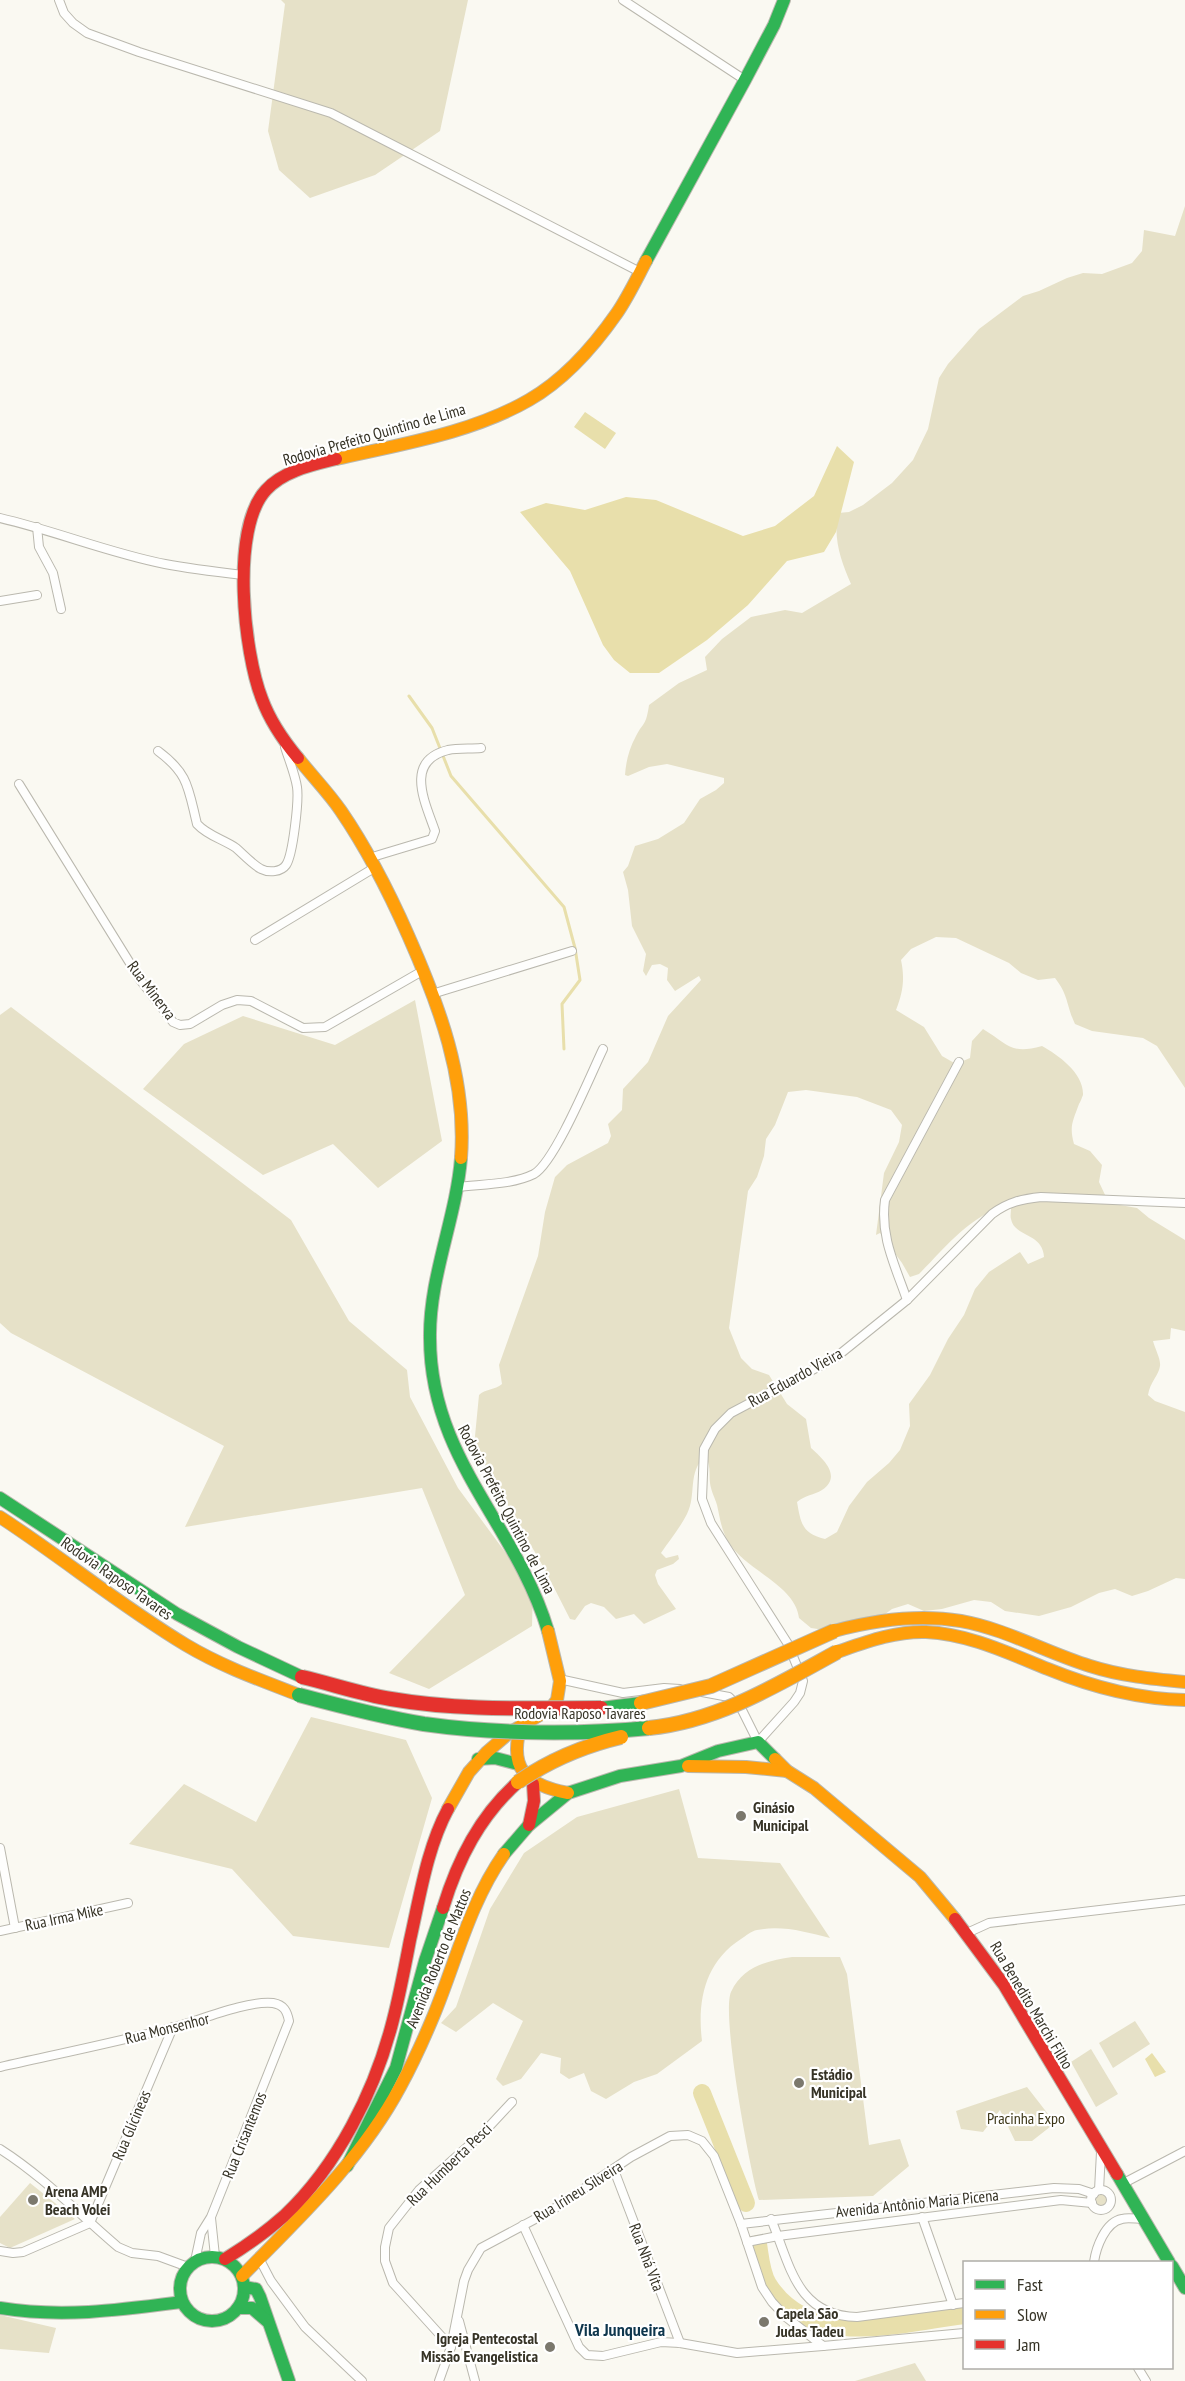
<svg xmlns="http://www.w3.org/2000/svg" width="1185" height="2381" font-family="'PT Sans Narrow',sans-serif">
	<rect width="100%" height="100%" fill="#faf9f2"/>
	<!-- green -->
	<g fill="#e6e1c8" fill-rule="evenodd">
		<polygon points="281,0 468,0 440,131 375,175 310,198 279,170 268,131 285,4"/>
		<path d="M1185,206v882l-28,-42 -14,-8 -51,-7 -17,-7c-9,-19 -6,-28 -20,-46l-17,2 -17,-7 -12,-10 -53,-25 -20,-1 -25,12 -10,11c4,19 2,32 -5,50l28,17 18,29 14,8 14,-6 2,-17 11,-12c25,15 27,26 59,17 16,9 42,27 41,49 0,0 -3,8 -4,9 -6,17 -10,22 -5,40l16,7 12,14 -3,17 7,15 14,8 17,3 12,10 36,22v91l-14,-3 -1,11 -17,2c2,8 8,18 7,25 -1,9 -10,16 -12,29l7,6 30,11v167l-9,-1 -28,13 -16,5 -17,-7 -16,4 -28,14 -32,9 -34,-5 -14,-9 -17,-2 -32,9 -18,2 -16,-7 -16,5 -30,22 -17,2 -34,-5 -12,-10c-4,-34 -55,-48 -71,-77 -7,-12 -8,-23 -11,-36 -2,-7 -6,-14 -7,-22 -1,-10 1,-19 -5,-27 -18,17 -8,38 -18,58 -7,14 -18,27 -26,39l5,5 12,-3 1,4 -6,5 -16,6 -2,5 3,9 18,25 -32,15 -10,-10 -18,5 -12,-12 -13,-4 -6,3 -10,14 -5,-1 -26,-51 -66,-115 -3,-17 4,-41c6,-6 16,-5 23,-11l-3,-19 39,-109 7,-44 10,-35 12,-12 41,-22 3,-7 -3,-12 14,-14 1,-21 25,-27 20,-46 33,-36 -2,-4 -24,15 -8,-11 1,-12 -8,-4 -8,1 -6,11 -3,-5 3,-17 -14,-28 -4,-36 -5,-18 5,-6 7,-20 23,-7 26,-16 16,-24 16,-9 8,-7v-5l-57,-14 -18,3 -21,9 -3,-1c1,-14 4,-26 11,-39 8,-15 10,-10 13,-31l30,-22 28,-13 -2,-13 17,-18 29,-22 34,-7 17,3 49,-29c-10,-23 -18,-45 -13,-71l11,-1 14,-7 29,-22 21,-23 15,-31 11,-51 9,-14 31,-35 44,-33 16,-5 28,-13 16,-5 19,1 30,-11 10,-12 2,-21 31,6zM806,1090l51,7 34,13 11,15 -3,17 -15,31 -8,62 4,-2 22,30 8,14 9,-3c26,-26 51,-59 89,-69l3,4c0,3 -1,7 0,10 3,18 32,14 33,38l-16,7 -8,-12 -31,20 -14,17 -11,26 -16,24 -18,36 -21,29 1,22 -10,24 -11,13 -22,19 -18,24 -12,26 -12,7c-23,-6 -24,-15 -28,-37 8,-7 17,-7 25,-12 21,-14 0,-32 -11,-42l-5,-29 -19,-15 -18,-29 -17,-6 -11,-11 -12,-30 19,-137 9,-14 7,-21 2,-17 9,-14 13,-33z"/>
		<polygon points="415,1000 442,1141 378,1188 333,1144 263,1175 143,1089 184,1044 243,1016 335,1045"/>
		<polygon points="11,1007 291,1220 349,1321 407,1370 410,1397 458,1488 533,1590 532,1626 429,1689 389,1673 465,1595 422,1488 185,1527 224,1446 11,1333 0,1323 0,1015"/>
		<polygon points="311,1717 406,1740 432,1798 389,1948 293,1936 232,1869 129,1844 184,1784 256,1822"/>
		<path d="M679,1789l19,69 82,5 50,75c-24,-6 -48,-13 -73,-8 -6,1 -11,6 -16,9 -36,23 -44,62 -39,102l-45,33 -23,8 -28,17 -15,-8 -7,-18 -15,6 -9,-6 1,-15 -20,-5 -20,26 -18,7 -7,-7 27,-58 -30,-18 -37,29 -15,-9 15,-16 34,-98 34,-56 53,-36z"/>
		<path d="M792,1957h48l7,17 22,171 31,-6 9,27 -36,30 -114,4c-9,-30 -38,-185 -28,-208 12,-26 36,-31 61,-35z"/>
		<polygon points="1135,2021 1150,2044 1113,2068 1099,2043"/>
		<polygon points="1091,2049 1118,2094 1096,2107 1071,2062"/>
		<polygon points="1027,2087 1055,2123 1032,2141 1015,2141 1000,2110 983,2132 961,2129 956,2111"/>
		<polygon points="30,2183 75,2219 10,2248 0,2243 0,2217"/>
		<circle cx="1101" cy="2200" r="8"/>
		<polygon points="0,2315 56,2328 49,2353 0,2349"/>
		<polygon points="915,2363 926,2381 855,2381"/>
	</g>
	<!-- water -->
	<g fill="#e8dfab">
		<polygon points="585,412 616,433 605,449 574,427"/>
		<polygon points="837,446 854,462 836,532 824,552 787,561 748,605 707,640 659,673 630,673 614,660 603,645 570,571 520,512 546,503 585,510 626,497 656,500 743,536 775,526 814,496"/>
		<polygon points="1152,2053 1166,2072 1155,2077 1145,2059"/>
	</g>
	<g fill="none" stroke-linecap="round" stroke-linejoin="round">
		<!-- stream -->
		<polyline stroke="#e8dfab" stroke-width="3" points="409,696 432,728 451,776 564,907 575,948 580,980 562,1004 564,1049"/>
		<!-- river -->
		<g stroke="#e8dfab" stroke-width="18">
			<polyline points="702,2093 746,2203"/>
			<path d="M758,2244c2,12 3,29 10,40 42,67 132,39 196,31"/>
		</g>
		<defs>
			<g id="street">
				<polyline points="59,0 64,13 73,23 87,33 139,52 331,113 640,272"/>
				<polyline points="623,0 745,80"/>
				<path d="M0,518c56,13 109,35 165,46 26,5 52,8 78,11"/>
				<polyline points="37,527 39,547 53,573 61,609"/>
				<polyline points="0,601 37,595"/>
				<path d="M158,751c31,23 30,37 39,73 11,12 26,15 39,24 8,7 16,16 25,21 8,4 20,3 25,-4 7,-10 13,-65 11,-78 -2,-13 -8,-27 -12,-40"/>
				<polyline points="19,784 141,981 173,1022 180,1025 190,1024 222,1005 237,1000 251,1001 303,1028 325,1027 424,970"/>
				<path d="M369,858l63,-19 3,-8c-10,-29 -31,-70 13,-81 10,-2 23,-1 33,-2"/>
				<polyline points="255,940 374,868"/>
				<polyline points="432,994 572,951"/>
				<path d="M457,1187c24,-3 55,-2 77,-13 21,-12 57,-100 69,-125"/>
				<path d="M907,1300c-12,-35 -27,-63 -22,-100l74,-138"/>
				<polyline points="559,1679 623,1693 664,1688 680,1689"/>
				<path d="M702,1692l27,5 13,13 16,32 36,-40 6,-9 3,-12 -15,-37 -77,-121 -9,-24 2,-50 11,-20 16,-16 104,-55 72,-58 85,-86c16,-12 30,-15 49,-17l144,6"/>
				<polyline points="0,1848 15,1928"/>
				<polyline points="0,1931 128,1903"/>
				<polyline points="967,1933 989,1923 1185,1900"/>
				<path d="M0,2067c58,-13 117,-25 175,-40 25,-7 74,-27 98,-24 11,2 14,8 16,18l-78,196 -10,16 -6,28"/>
				<path d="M0,2149c44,28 79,65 118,98l14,6 26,3 30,11"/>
				<polyline points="614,2170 680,2343"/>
				<polyline points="1122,2184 1185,2151"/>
				<polyline points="1099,2190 1101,2152"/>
				<circle cx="1101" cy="2200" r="10"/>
				<polyline points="922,2217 953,2305"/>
				<polyline points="211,2218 215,2256"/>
				<path d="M771,2219c19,45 25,97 86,98l107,-14"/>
				<polyline points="741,2224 1054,2188 1079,2189 1094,2194"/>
				<polyline points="523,2225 579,2347 587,2355 603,2356 661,2342 680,2343 737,2353 823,2346"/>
				<polyline points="747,2242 778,2236 1061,2200 1092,2203"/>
				<polyline points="0,2251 13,2253 23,2252 90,2223 173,2027"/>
				<polyline points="260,2260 271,2281 305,2327 362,2381"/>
				<path d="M1094,2262c2,-14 11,-40 28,-43 6,-2 14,0 20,0"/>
				<polyline points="459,2321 475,2381"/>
				<polyline points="451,2347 393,2283 385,2261 385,2247 389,2228 419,2190 484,2132 512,2102"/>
				<polyline points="1138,2368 1146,2381"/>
				<polyline points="439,2381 451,2347 464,2281 468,2270 481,2248 552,2210 631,2157 670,2136 688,2135 702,2141 714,2156 741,2224 762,2287 772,2302 786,2317 823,2346 964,2333"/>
			</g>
			<g id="fast">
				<polyline points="646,261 745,80 774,25 784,0"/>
				<path d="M461,1158c-5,61 -32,119 -31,180 0,121 86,186 118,293"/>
				<polyline points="0,1498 177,1614 238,1647 302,1677"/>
				<polyline points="601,1708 641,1703"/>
				<polyline points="478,1759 495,1758 518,1764"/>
				<polyline points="504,1854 529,1825 568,1793 620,1776 681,1766 718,1751 758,1742 775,1759"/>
				<polyline points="347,2166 396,2068 425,1961 443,1908"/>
				<polyline points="1117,2174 1169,2262"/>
				<circle cx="212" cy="2289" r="32"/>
				<polyline points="1172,2266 1185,2288"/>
				<polyline points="244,2287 256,2289 260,2297 289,2381"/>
				<path d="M0,2308c62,10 120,2 182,-6"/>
				<polyline points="238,2308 252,2308 267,2321"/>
			</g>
			<g id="slow">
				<path d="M336,459c65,-15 136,-26 193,-59 35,-20 65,-54 88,-87 11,-16 20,-35 29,-52"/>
				<path d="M298,758c14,18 30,34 43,53 26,38 48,81 67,124 31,70 59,144 53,223"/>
				<path d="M0,1517c63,41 121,89 186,128 35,21 74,35 113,50"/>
				<path d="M834,1631c41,-11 84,-17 127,-10 45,8 86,32 129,45 31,10 63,13 95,16"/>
				<path d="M837,1652c29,-10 58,-21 89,-20 43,2 82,21 122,37 44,18 89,30 137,31"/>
				<path d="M521,1725c-13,44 5,60 47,68"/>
				<polyline points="775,1759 787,1771 814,1788 920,1877 955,1919"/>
				<polyline points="688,1766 746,1767 787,1771"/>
				<polyline points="448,1809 469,1772 487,1752 509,1733 550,1709 557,1700 560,1681 548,1631"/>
				<path d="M242,2276c57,-58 119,-116 158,-189 12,-22 23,-46 33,-70 23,-55 36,-113 71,-163"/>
			</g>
			<g id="jam">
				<path d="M298,758c-15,-18 -28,-37 -36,-59 -18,-46 -32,-170 4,-209 17,-19 46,-25 70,-31"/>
				<polyline points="529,1825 534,1801 533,1784"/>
				<path d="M443,1908c15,-49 37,-92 75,-126"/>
				<polyline points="955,1919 1004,1985 1117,2174"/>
				<path d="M225,2259c21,-13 40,-26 59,-43 54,-51 91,-125 109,-196 7,-27 12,-54 17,-80 10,-44 17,-92 38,-131"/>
			</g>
		</defs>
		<!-- street casing -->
		<use href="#street" stroke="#bab8ae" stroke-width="10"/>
		<!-- fast casing -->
		<use href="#fast" stroke="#bab8ae" stroke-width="14"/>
		<!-- slow casing -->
		<use href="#slow" stroke="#bab8ae" stroke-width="14"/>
		<!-- jam casing -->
		<use href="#jam" stroke="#bab8ae" stroke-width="14"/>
		<!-- street -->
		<use href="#street" stroke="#fefefd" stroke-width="8"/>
		<!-- fast -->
		<use href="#fast" stroke="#30b455" stroke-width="12"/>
		<!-- slow -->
		<use href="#slow" stroke="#ff9f0a" stroke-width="12"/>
		<!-- jam -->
		<use href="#jam" stroke="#e5322d" stroke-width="12"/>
		<defs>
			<path id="fast-bridge" d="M299,1695c41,11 83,22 125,29 71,10 154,11 225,4"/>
			<g id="slow-bridge">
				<polyline points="641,1703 711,1686 834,1631"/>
				<path d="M649,1728c69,-7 128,-43 188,-76"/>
				<path d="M518,1782c32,-22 65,-36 103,-45"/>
			</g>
			<path id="jam-bridge" d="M302,1677c30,7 59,17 89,22 69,12 140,9 210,9"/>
		</defs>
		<!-- fast-bridge casing -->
		<use href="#fast-bridge" stroke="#bab8ae" stroke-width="16" stroke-linecap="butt"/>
		<!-- slow-bridge casing -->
		<use href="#slow-bridge" stroke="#bab8ae" stroke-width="16" stroke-linecap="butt"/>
		<!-- jam-bridge casing -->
		<use href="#jam-bridge" stroke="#bab8ae" stroke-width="16" stroke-linecap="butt"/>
		<!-- fast-bridge -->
		<use href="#fast-bridge" stroke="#30b455" stroke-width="14"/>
		<!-- slow-bridge -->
		<use href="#slow-bridge" stroke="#ff9f0a" stroke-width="14"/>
		<!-- jam-bridge -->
		<use href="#jam-bridge" stroke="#e5322d" stroke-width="14"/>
	</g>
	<!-- markers -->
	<g fill="#7b786d" stroke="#fff" stroke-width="2">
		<circle cx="741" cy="1816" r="6"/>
		<circle cx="799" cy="2083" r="6"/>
		<circle cx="33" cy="2200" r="6"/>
		<circle cx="764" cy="2322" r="6"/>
		<circle cx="550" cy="2347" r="6"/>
	</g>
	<g text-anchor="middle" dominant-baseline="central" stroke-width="4.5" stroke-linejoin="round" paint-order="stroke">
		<!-- street labels -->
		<g font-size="16" fill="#363326" stroke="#fff">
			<text transform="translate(374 434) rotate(-16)">Rodovia Prefeito Quintino de Lima</text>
			<text transform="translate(152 990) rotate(53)">Rua Minerva</text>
			<text transform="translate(795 1377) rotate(-29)">Rua Eduardo Vieira</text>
			<text transform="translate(507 1509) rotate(62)">Rodovia Prefeito Quintino de Lima</text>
			<text transform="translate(117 1578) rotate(35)">Rodovia Raposo Tavares</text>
			<text x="580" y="1713">Rodovia Raposo Tavares</text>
			<text transform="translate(64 1917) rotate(-12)">Rua Irma Mike</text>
			<text transform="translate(438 1958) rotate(-68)">Avenida Roberto de Mattos</text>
			<text transform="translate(1032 2005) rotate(59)">Rua Benedito Marchi Filho</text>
			<text transform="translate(167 2028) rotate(-14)">Rua Monsenhor</text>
			<text transform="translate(131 2125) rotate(-67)">Rua Glícineas</text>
			<text transform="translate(244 2135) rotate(-68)">Rua Crisantemos</text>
			<text transform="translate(449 2164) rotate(-44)">Rua Humberta Pesci</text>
			<text transform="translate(578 2191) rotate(-32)">Rua Irineu Silveira</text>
			<text transform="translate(917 2203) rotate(-6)">Avenida Antônio Maria Picena</text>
			<text transform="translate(647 2257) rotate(69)">Rua Nhá Vita</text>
		</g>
		<!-- poi labels -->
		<g font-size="16" font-weight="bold" fill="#363326" stroke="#fff" text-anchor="start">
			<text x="753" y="1807">Ginásio<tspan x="753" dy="18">Municipal</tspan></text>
			<text x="811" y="2074">Estádio<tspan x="811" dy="18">Municipal</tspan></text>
			<text x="45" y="2191">Arena AMP<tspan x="45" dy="18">Beach Volei</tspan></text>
			<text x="776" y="2313">Capela São<tspan x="776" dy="18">Judas Tadeu</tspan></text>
			<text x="538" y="2338" text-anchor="end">Igreja Pentecostal<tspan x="538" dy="18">Missão Evangelistica</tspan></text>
		</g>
		<!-- park labels -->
		<g font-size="16" fill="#3c3617" stroke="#fff">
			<text x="1026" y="2118">Pracinha Expo</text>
		</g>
		<!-- neighbourhood labels -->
		<g font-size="18" font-weight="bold" fill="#0e364d" stroke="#fff">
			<text x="620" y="2329">Vila Junqueira</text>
		</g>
	</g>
	<!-- legend -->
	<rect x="963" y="2261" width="210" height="108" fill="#ffffff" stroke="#afada8" stroke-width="1.5"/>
	<rect x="975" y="2280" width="30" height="9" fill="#30b455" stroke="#afada8" stroke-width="1.5"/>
	<text x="1017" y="2291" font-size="18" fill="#363326">Fast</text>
	<rect x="975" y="2310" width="30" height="9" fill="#ff9f0a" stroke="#afada8" stroke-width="1.5"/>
	<text x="1017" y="2321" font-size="18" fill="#363326">Slow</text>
	<rect x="975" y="2340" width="30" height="9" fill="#e5322d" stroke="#afada8" stroke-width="1.5"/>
	<text x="1017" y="2351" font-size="18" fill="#363326">Jam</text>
</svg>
